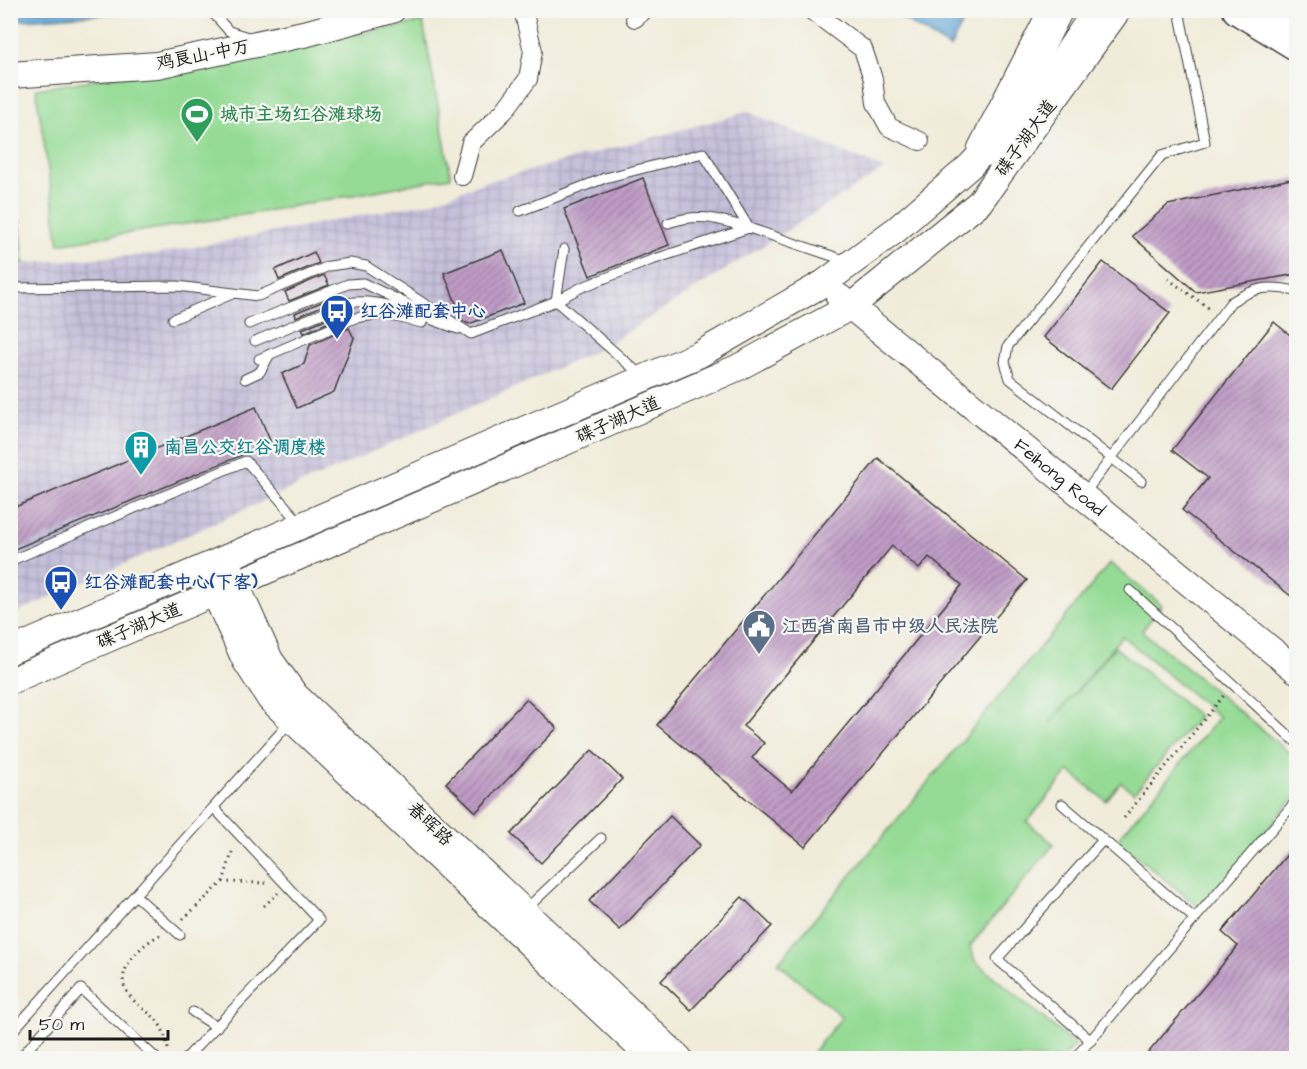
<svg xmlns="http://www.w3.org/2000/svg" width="1307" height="1069" font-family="'Architects Daughter','LXGW WenKai TC',sans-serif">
	<defs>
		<pattern id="industrial-grid" width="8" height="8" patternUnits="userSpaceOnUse" patternTransform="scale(1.5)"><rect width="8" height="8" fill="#c5c0da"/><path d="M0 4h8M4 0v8" fill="none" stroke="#a9a4ba"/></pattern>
		<pattern id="building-hatch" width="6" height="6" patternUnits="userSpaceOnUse" patternTransform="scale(1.5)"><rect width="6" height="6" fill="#c09cc6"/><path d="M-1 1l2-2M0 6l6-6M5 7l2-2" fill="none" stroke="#9b7ea0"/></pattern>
	</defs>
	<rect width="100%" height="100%" fill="#f6f6f2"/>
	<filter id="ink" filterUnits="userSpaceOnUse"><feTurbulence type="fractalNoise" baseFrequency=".0167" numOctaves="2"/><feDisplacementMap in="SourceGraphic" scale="12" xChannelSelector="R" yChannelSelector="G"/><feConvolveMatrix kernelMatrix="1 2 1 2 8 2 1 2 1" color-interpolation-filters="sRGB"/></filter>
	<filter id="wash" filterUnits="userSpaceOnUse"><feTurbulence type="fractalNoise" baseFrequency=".008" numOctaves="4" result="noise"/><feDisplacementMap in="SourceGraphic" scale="24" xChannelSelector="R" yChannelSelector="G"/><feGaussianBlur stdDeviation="1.35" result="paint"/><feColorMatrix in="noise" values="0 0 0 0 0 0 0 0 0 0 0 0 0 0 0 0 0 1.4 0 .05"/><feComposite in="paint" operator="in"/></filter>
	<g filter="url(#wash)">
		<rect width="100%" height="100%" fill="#f1ecda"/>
		<!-- industrial -->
		<polygon fill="url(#industrial-grid)" points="748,112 884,169 602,348 11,615 11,264 158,254 431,202 485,182"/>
		<!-- green -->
		<g fill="#95db95" stroke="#587c58" stroke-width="1.5">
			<polygon points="423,22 451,177 262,212 59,244 36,89 235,57"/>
			<polygon points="20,220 24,263 11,264 11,221"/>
			<polygon points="1110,563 1162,605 1142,631 1296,758 1296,795 1201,909 1117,840 1219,717 1122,636 1050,723 1115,647 1199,716 1134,793 1121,782 1106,801 1069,771 1027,822 1054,844 970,946 975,961 1075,1045 1063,1058 808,1058 842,1017 778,963"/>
		</g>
		<!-- water -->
		<g fill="#5fa1d2" stroke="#3e5e77" stroke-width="1.5">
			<polygon points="11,10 151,10 151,11 11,21"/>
			<polygon points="890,11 969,11 950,48"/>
		</g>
		<g id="blocks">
			<!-- building -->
			<g fill="url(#building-hatch)" fill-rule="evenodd">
				<polygon points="643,178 669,245 590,276 564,209"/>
				<polygon points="1296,178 1296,274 1196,292 1132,236 1168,205"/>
				<polygon points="503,250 524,303 469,324 463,321 444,273"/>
				<polygon points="314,252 319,263 279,280 275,270"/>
				<polygon points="1103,262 1170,313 1111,389 1044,337"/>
				<polygon points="324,275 329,285 289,301 285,292"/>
				<polygon points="334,297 336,300 296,317 295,313"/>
				<polygon points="342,312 343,316 304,333 302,329"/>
				<polygon points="1274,322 1296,340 1296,600 1182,510 1208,478 1172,450"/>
				<polygon points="349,328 354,338 334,392 297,408 282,374 304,364 310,345"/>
				<polygon points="256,407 271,443 10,551 10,509"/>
				<path d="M878,458l149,122 -222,267 -148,-122zM892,546l27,23 10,-12 33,28 -170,206 -40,-33 12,-15 -21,-17z"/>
				<polygon points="526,699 557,728 476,812 446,783"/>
				<polygon points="592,750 622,779 541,863 511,834"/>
				<polygon points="670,816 700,845 620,930 589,901"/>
				<polygon points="1296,844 1296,1059 1143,1059 1238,946 1222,932"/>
				<polygon points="742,897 772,926 691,1010 661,981"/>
			</g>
		</g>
	</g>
	<g filter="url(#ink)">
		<use href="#blocks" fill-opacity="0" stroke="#3c3b38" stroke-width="1.5"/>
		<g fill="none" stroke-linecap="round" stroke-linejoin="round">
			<defs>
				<g id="lane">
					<polyline points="210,10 229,31 251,38"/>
					<polyline points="520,211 605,178 703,153 749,228"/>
					<path d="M668,223c32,-11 50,-4 81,5"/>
					<polyline points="564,249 556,301 580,288 649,261 749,228 847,261"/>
					<polyline points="10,288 177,286 258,296 329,266 350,263 366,266 471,334 556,301 642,376"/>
					<polyline points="173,319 232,294"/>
					<polyline points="249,324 348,284 363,283 441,320"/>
					<path d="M255,341l92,-38c36,-7 76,15 111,26"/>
					<polyline points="259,359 355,318 382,314 422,323"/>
					<polyline points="245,379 260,372 270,354"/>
					<polyline points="1141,481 1010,379 1005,362 1008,346 1162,155 1205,142 1179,10"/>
					<path d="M1083,495l148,-193c25,-15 37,-17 65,-11"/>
					<polyline points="10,561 246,461 301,524"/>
					<polyline points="1130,590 1296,742"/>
					<polyline points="1062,804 1195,919"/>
					<polyline points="135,895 180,935"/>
					<polyline points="525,910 601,838"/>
					<polyline points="193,1012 217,1027"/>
					<polyline points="10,1034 291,721"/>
					<polyline points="1091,1041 997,959 1103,840"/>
					<polyline points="20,1058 81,989 156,1058"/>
					<polyline points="186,1058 319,920 214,808"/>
					<polyline points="1075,1058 1296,801"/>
				</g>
				<g id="street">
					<polyline points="811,10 863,49 873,79 876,103 889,127 920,141"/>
					<polyline points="635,18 644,10"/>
					<polyline points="462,176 471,143 504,111 528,79 533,51 523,10"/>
				</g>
				<g id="secondary">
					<polyline points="10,75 157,65 308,33 392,10"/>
					<path id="s1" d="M839,297l457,373"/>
					<polyline points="229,569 270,660 295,695 679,1058"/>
					<polyline points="208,578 245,660 270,699 651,1058"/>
					<polyline points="10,651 700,354 824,283 897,229 970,166 1049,80 1096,10"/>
					<polyline points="10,681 737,368 850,307 979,203 1118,10"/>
				</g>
				<polyline id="primary" points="1237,10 1296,46"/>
				<g id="highway">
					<polyline points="1286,10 1296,17"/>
					<polyline points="984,150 1056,10"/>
				</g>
			</defs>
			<!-- lane casing -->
			<use href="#lane" stroke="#3c3b38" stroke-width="11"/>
			<!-- street casing -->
			<use href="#street" stroke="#3c3b38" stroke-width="20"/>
			<!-- secondary casing -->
			<use href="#secondary" stroke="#3c3b38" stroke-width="28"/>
			<!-- primary casing -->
			<use href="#primary" stroke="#3c3b38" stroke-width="31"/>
			<!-- highway casing -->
			<use href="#highway" stroke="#3c3b38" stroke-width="35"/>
			<!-- path -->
			<g stroke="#3c3b38" stroke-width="3" stroke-dasharray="1.5 4.5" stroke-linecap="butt">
				<polyline points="1168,279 1210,309"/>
				<polyline points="1124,818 1225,694"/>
				<polyline points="223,882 233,849"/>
				<polyline points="264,906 278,893"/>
				<polyline points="183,919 223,882 266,883"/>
				<path d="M160,935c-16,7 -46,35 -34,55 16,27 35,18 42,59"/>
			</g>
			<!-- lane -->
			<use href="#lane" stroke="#fff" stroke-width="9"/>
			<!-- street -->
			<use href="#street" stroke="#fff" stroke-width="18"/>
			<!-- secondary -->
			<use href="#secondary" stroke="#fff" stroke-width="26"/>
			<!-- primary -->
			<use href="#primary" stroke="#fff" stroke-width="28"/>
			<!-- highway -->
			<use href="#highway" stroke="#fff" stroke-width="33"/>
		</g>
	</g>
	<!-- icons -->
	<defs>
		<symbol id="stadium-pin" viewBox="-11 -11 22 30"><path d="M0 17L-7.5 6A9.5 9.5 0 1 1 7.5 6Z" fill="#2e9e5b" stroke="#f6f6f2"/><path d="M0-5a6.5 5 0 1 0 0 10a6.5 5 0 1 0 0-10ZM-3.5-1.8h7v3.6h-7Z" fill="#fff"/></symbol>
		<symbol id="bus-pin" viewBox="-11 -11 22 30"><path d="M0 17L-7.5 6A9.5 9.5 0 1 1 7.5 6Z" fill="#1a4fb4" stroke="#f6f6f2"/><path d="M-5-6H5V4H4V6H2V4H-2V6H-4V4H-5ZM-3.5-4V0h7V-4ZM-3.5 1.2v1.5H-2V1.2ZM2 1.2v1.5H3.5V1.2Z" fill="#fff"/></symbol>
		<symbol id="building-pin" viewBox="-11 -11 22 30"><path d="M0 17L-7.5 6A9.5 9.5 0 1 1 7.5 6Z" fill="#0f9aa8" stroke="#f6f6f2"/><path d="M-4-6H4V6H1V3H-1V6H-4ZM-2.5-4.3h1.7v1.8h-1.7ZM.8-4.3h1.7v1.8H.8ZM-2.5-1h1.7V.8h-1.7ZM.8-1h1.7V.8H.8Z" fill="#fff"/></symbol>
		<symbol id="civic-pin" viewBox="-11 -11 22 30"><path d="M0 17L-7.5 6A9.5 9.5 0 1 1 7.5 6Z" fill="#5c6f8a" stroke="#f6f6f2"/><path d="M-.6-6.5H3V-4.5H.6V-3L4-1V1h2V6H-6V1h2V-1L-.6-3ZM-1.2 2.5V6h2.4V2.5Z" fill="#fff"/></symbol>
	</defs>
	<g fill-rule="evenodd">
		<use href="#stadium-pin" x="178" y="95" width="38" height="52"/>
		<use href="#bus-pin" x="318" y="292" width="38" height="52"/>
		<use href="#building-pin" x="122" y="428" width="38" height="52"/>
		<use href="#bus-pin" x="42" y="563" width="38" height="52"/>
		<use href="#civic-pin" x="740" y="607" width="38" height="52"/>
	</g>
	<g text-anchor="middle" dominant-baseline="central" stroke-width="4.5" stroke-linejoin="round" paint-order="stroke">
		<!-- street labels -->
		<g font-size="18" fill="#1c1c1c" stroke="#f6f6f2">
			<text transform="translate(203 55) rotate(-11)">鸡良山-中万</text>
			<text transform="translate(1026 138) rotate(-54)">碟子湖大道</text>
			<text transform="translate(618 420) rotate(-24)">碟子湖大道</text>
			<text stroke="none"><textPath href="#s1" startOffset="285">Feihong Road</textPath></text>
			<text transform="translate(139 626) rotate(-23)">碟子湖大道</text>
			<text transform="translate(430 824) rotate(43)">春晖路</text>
		</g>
		<!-- leisure labels -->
		<g font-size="18" font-weight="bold" fill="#27864d" stroke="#f6f6f2" text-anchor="start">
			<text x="220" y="114">城市主场红谷滩球场</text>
		</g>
		<!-- transit labels -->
		<g font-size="18" font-weight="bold" fill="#164399" stroke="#f6f6f2" text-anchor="start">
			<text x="360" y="311">红谷滩配套中心</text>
			<text x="84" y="582">红谷滩配套中心(下客)</text>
		</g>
		<!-- culture labels -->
		<g font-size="18" font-weight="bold" fill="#0d838f" stroke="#f6f6f2" text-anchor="start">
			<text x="164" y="447">南昌公交红谷调度楼</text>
		</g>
		<!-- service labels -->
		<g font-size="18" font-weight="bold" fill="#4e5e75" stroke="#f6f6f2" text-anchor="start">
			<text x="782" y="626">江西省南昌市中级人民法院</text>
		</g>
	</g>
	<!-- margin -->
	<rect width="1307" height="1069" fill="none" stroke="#f6f6f2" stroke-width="36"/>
	<!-- scale -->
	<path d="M30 1030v9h138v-9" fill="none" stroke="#1c1c1c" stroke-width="3"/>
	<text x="39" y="1030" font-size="18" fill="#1c1c1c" stroke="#f6f6f2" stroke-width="4.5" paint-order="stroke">50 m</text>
</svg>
